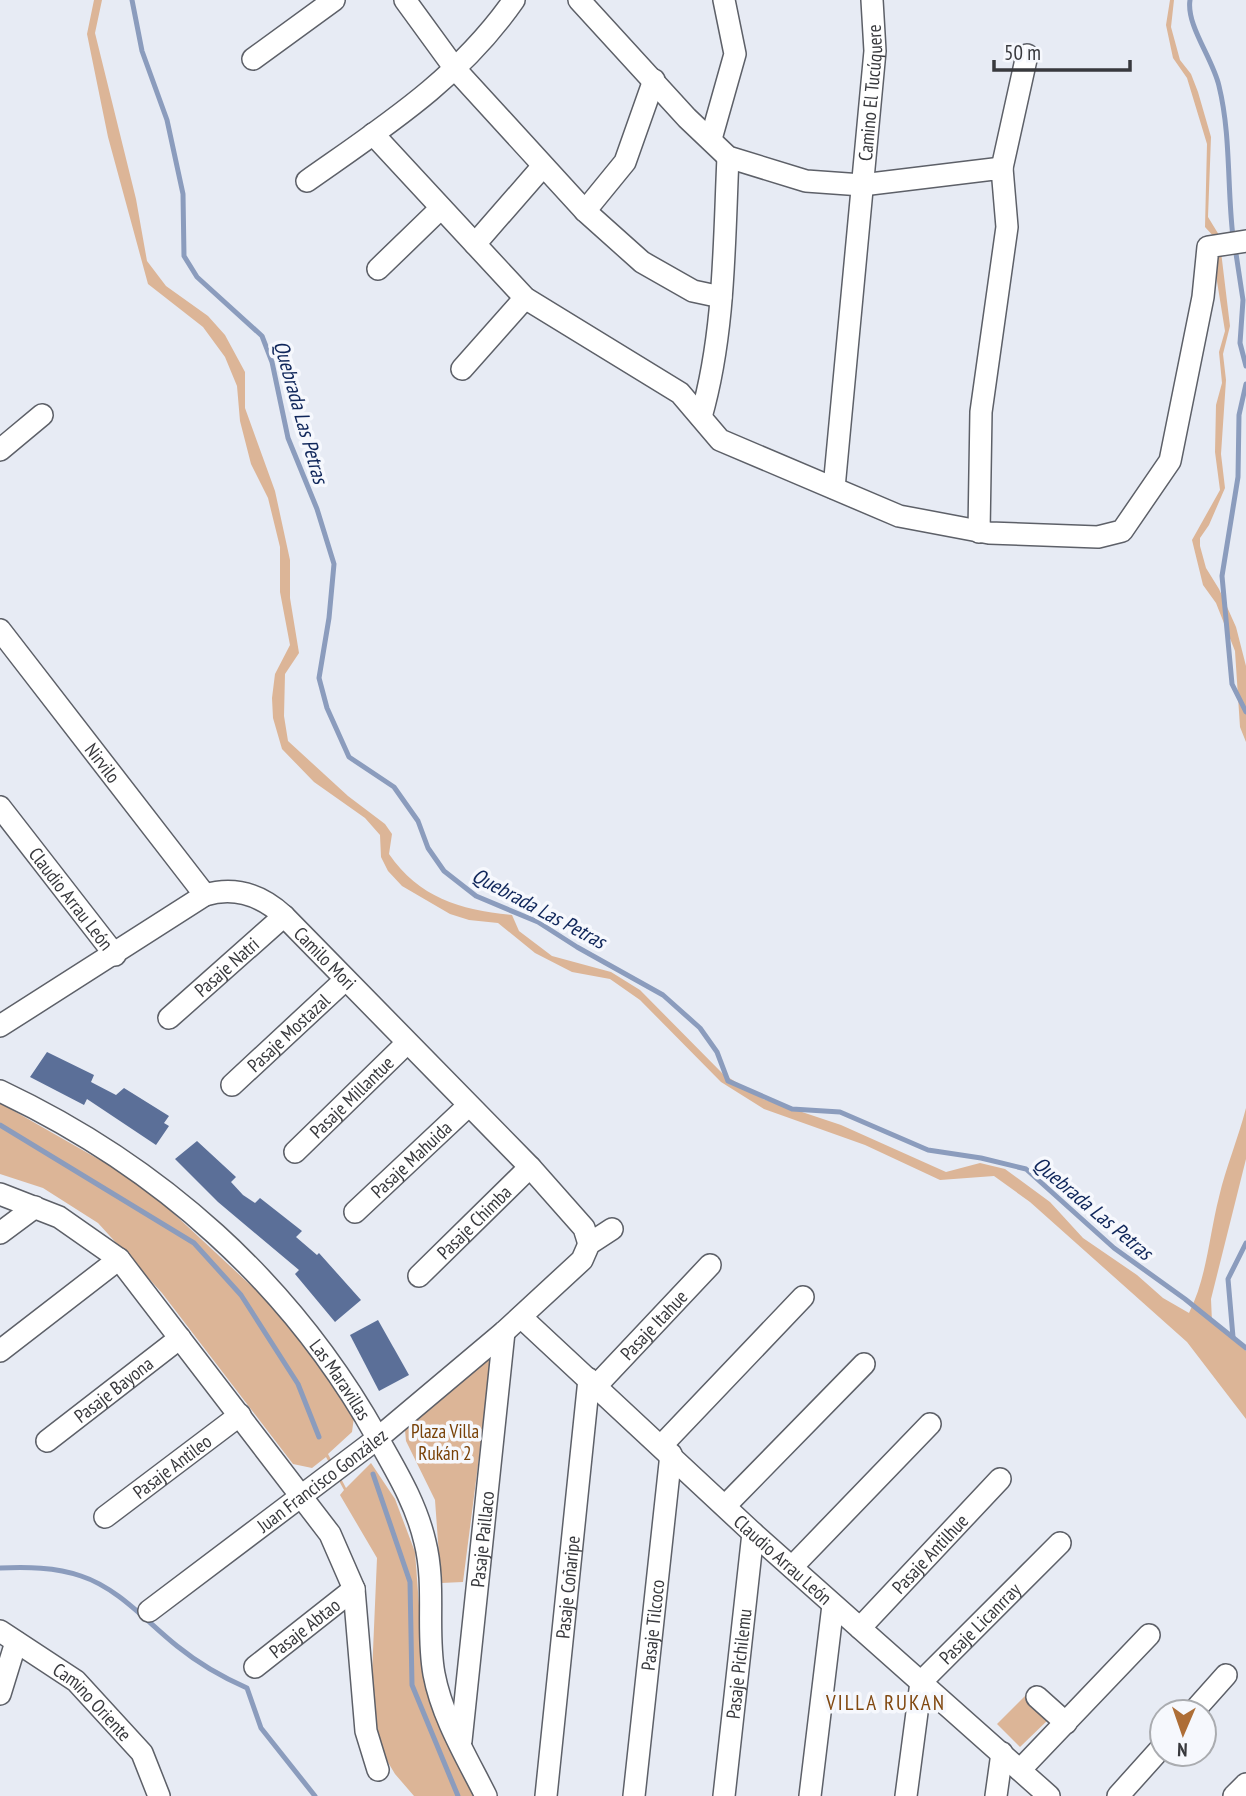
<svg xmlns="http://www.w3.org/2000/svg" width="1246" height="1796" font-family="'PT Sans Narrow',sans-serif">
	<rect width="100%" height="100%" fill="#e7ebf4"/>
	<!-- green -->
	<g fill="#dcb597">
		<path d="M94,0h8l-7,33 41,166 11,62 19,25 42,30 17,19 20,37v36l30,83 15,69v38l9,55 -14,21 -1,42 4,25 60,55 37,28 7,10 -3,20c30,44 72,56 123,61l7,16 33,25 59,16 29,18 83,84 40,25 78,26 105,47 34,-9 25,6 45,33 33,36 54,37 26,23 26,15c18,-36 20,-77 30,-116 7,-30 19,-58 27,-89v51l-35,140 1,23 34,29v68l-59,-77 -157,-140 -36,-26 -54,4 -75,-35 -101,-36 -43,-27 -81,-82 -30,-21 -38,-7 -37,-19 -37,-30 -29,-3 -19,-6 -48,-28 -14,-15 -7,-14 -1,-22 -15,-17 -51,-36 -32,-33 -9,-31 -1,-20 3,-24 15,-29 -10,-53v-45l-12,-49 -17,-34 -11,-43 -3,-35 -12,-29 -22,-30 -55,-43 -40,-147 -21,-103z"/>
		<polygon points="1170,0 1174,0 1171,27 1180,60 1191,74 1198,92 1211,137 1208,217 1219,235 1230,326 1223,354 1226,380 1221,454 1225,488 1209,525 1200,538 1200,546 1206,568 1219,589 1236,627 1246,666 1246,742 1240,727 1235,651 1216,603 1203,585 1192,540 1220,490 1215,452 1216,405 1222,383 1219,352 1225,331 1215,269 1216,239 1205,227 1207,144 1187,78 1173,58 1166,25"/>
		<polygon points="0,1103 142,1184 289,1321 354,1417 352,1432 328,1454 346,1488 371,1463 395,1499 415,1552 423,1659 479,1796 414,1796 395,1774 374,1739 372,1674 377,1558 340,1495 344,1490 326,1457 312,1468 293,1464 162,1293 98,1223 43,1188 0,1174"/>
		<polygon points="492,1356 463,1582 441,1583 435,1500 406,1441 405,1430"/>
		<polygon points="1027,1694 1050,1718 1020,1747 997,1724"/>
	</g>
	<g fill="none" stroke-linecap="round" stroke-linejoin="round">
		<!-- stream -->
		<g stroke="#8b9cbd" stroke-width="5">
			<polyline points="132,0 142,51 167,120 183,194 184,256 197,277 262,336 272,362 288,438 317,509 334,564 329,618 319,678 327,708 349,757 394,787 418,821 428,848 444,871 476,896 538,922 577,947 663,995 700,1028 717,1052 728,1081 792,1109 840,1112 928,1150 981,1158 1026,1169 1114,1248 1185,1299 1246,1348"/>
			<path d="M1190,0c-4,25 23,59 29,86 12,49 8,101 14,151"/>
			<polyline points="1235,247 1243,300 1240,343 1246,366"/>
			<polyline points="1246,384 1239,415 1238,477 1222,576 1232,684 1246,712"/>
			<polyline points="0,1125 194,1243 241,1295 298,1384 319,1437"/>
			<polyline points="1233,1337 1228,1279 1246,1243"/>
			<polyline points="373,1474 410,1582 412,1685 458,1796"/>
			<path d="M0,1568c27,-1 55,-1 81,8 37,12 66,46 96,70 21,17 45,31 70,42l14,40 54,68"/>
		</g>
	</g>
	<!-- building -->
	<g fill="#5b6f98">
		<polygon points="47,1052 94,1075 91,1082 116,1095 124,1088 169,1116 164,1123 169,1126 156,1145 87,1099 84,1105 30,1077"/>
		<polygon points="197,1141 236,1177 231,1182 243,1195 255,1203 260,1198 302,1231 296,1237 317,1255 319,1253 361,1300 335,1322 295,1274 299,1270 218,1202 175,1159"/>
		<polygon points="378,1320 409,1375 379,1391 350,1335"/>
	</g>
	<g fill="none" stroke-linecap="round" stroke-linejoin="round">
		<defs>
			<g id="street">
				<polyline points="405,0 456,70 585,211 642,262 693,291 721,297"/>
				<polyline points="579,0 687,118 728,157 806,181 862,185 1002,168 1007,227 981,412 979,532"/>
				<polyline points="253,59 334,0"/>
				<polyline points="373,134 525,298 680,393 720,440 899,516 989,533 1098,537 1122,531 1170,461 1203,297 1208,247 1246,241"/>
				<polyline points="711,139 735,54 724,0"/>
				<polyline points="1002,168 1027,55"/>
				<path d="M307,181c78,-55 152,-102 207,-181"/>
				<polyline points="585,211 625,162 654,80"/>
				<polyline points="475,244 543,166"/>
				<polyline points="378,269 441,208"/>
				<polyline points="462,369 525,298"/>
				<path d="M701,417c24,-84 23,-174 27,-260"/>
				<polyline points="0,450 42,415"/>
				<path id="s1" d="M834,488l41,-437 -3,-51"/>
				<path id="s2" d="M0,630l205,265"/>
				<path id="s3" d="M0,807l115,148"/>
				<path id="s4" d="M169,1018l115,-102"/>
				<path id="s5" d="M0,1026l205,-131c30,-9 56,0 79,21l246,251 54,61 5,16"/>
				<path id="s6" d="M232,1085l113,-105"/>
				<path id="s7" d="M0,1091c159,75 290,191 377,346 19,34 39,66 48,105 11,44 1,89 9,132 8,43 33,84 52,122"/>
				<path id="s8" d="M295,1152l112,-109"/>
				<polyline points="0,1194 59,1217 119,1259 330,1534 354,1589 366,1731 378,1770"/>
				<path id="s9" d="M355,1212l113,-106"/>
				<polyline points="0,1233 35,1207"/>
				<path id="s10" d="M419,1276l111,-109"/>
				<path id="s11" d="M521,1317l232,216 296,263"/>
				<polyline points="0,1351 119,1259"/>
				<path id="s12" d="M596,1386l114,-121"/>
				<path id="s13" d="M47,1441l133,-103"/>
				<polyline points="661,1446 803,1297"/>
				<polyline points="725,1506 864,1364"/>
				<path id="s14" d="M105,1517l135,-102"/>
				<polyline points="792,1567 930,1424"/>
				<path id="s15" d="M149,1611l229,-173 126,-106 78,-72 7,-16 23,-15"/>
				<path id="s16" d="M860,1628l140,-149"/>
				<path id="s17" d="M0,1631l76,50 66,72 17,43"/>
				<path id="s18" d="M255,1667l99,-78"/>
				<polyline points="0,1694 16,1642"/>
				<polyline points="1037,1697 1066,1723"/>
				<polyline points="1193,1712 1226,1675"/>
				<path id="s19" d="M461,1741l43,-409"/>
				<polyline points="1020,1770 1149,1635"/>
				<path id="s20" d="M546,1796l43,-417"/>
				<path id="s21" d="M634,1796l37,-342"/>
				<path id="s22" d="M724,1796l29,-263"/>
				<polyline points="810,1796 833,1605"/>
				<path id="s23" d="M906,1796l15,-114 139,-139"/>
				<polyline points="996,1796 1002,1753"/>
				<polyline points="1118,1796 1162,1747"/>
				<polyline points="1234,1796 1246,1784"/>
			</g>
		</defs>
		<!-- street casing -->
		<use href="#street" stroke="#5d6068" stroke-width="24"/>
		<!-- street -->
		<use href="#street" stroke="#fff" stroke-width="21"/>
	</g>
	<g text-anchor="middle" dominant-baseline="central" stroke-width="7" stroke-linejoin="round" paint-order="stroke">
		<!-- street labels -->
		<g font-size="19" fill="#38393d" stroke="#f6f8fd">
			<text stroke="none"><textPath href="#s1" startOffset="397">Camino El Tucúquere</textPath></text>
			<text stroke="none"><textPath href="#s2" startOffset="168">Nirvilo</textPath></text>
			<text stroke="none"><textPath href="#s3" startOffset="116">Claudio Arrau León</textPath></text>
			<text stroke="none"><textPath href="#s5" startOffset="388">Camilo Mori</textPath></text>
			<text stroke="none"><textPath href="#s4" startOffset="77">Pasaje Natri</textPath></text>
			<text stroke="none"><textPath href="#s6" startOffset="77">Pasaje Mostazal</textPath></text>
			<text stroke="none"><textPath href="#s8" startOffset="79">Pasaje Millantue</textPath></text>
			<text stroke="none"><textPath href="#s9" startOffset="77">Pasaje Mahuida</textPath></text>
			<text stroke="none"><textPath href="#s10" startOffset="77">Pasaje Chimba</textPath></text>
			<text stroke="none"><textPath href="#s12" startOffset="84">Pasaje Itahue</textPath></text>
			<text stroke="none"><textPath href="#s7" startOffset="452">Las Maravillas</textPath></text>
			<text stroke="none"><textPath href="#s13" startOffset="84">Pasaje Bayona</textPath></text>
			<text stroke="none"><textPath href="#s14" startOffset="84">Pasaje Antileo</textPath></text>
			<text stroke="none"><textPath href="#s15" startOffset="217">Juan Francisco González</textPath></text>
			<text stroke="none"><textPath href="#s19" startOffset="203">Pasaje Paillaco</textPath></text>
			<text stroke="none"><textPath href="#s16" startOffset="102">Pasaje Antilhue</textPath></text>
			<text stroke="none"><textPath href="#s11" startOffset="357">Claudio Arrau León</textPath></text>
			<text stroke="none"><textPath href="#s20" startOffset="210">Pasaje Coñaripe</textPath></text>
			<text stroke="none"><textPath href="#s23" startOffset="198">Pasaje Licanrray</textPath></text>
			<text stroke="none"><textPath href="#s21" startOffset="172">Pasaje Tilcoco</textPath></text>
			<text stroke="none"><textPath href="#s18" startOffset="63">Pasaje Abtao</textPath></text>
			<text stroke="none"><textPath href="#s22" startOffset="133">Pasaje Pichilemu</textPath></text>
			<text stroke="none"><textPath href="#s17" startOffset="117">Camino Oriente</textPath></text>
		</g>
		<!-- park labels -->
		<g font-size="19" fill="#784107" stroke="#f6f8fd">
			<text x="445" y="1431">Plaza Villa<tspan x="445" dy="22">Rukán 2</tspan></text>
		</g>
		<!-- water labels -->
		<g font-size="21" font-style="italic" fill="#0f265a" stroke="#f6f8fd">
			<text transform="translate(301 412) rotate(74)">Quebrada Las Petras</text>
			<text transform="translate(539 908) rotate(28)">Quebrada Las Petras</text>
			<text transform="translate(1093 1208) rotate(40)">Quebrada Las Petras</text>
		</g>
		<!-- neighbourhood labels -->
		<g font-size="21" letter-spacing="2" fill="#804810" stroke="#f6f8fd">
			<text x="886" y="1702">VILLA RUKAN</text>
		</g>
	</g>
	<!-- north arrow -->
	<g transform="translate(1183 1733) rotate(182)"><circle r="33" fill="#f6f8fd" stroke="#aaacb0" stroke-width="2"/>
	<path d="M0-5L12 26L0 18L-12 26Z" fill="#ae6e37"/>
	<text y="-10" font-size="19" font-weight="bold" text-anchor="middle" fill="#38393d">N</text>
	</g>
	<!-- scale -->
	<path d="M994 60v10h136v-10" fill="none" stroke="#38393d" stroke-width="3.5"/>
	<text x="1004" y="60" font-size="21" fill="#38393d" stroke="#f6f8fd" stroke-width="5" paint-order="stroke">50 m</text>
</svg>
